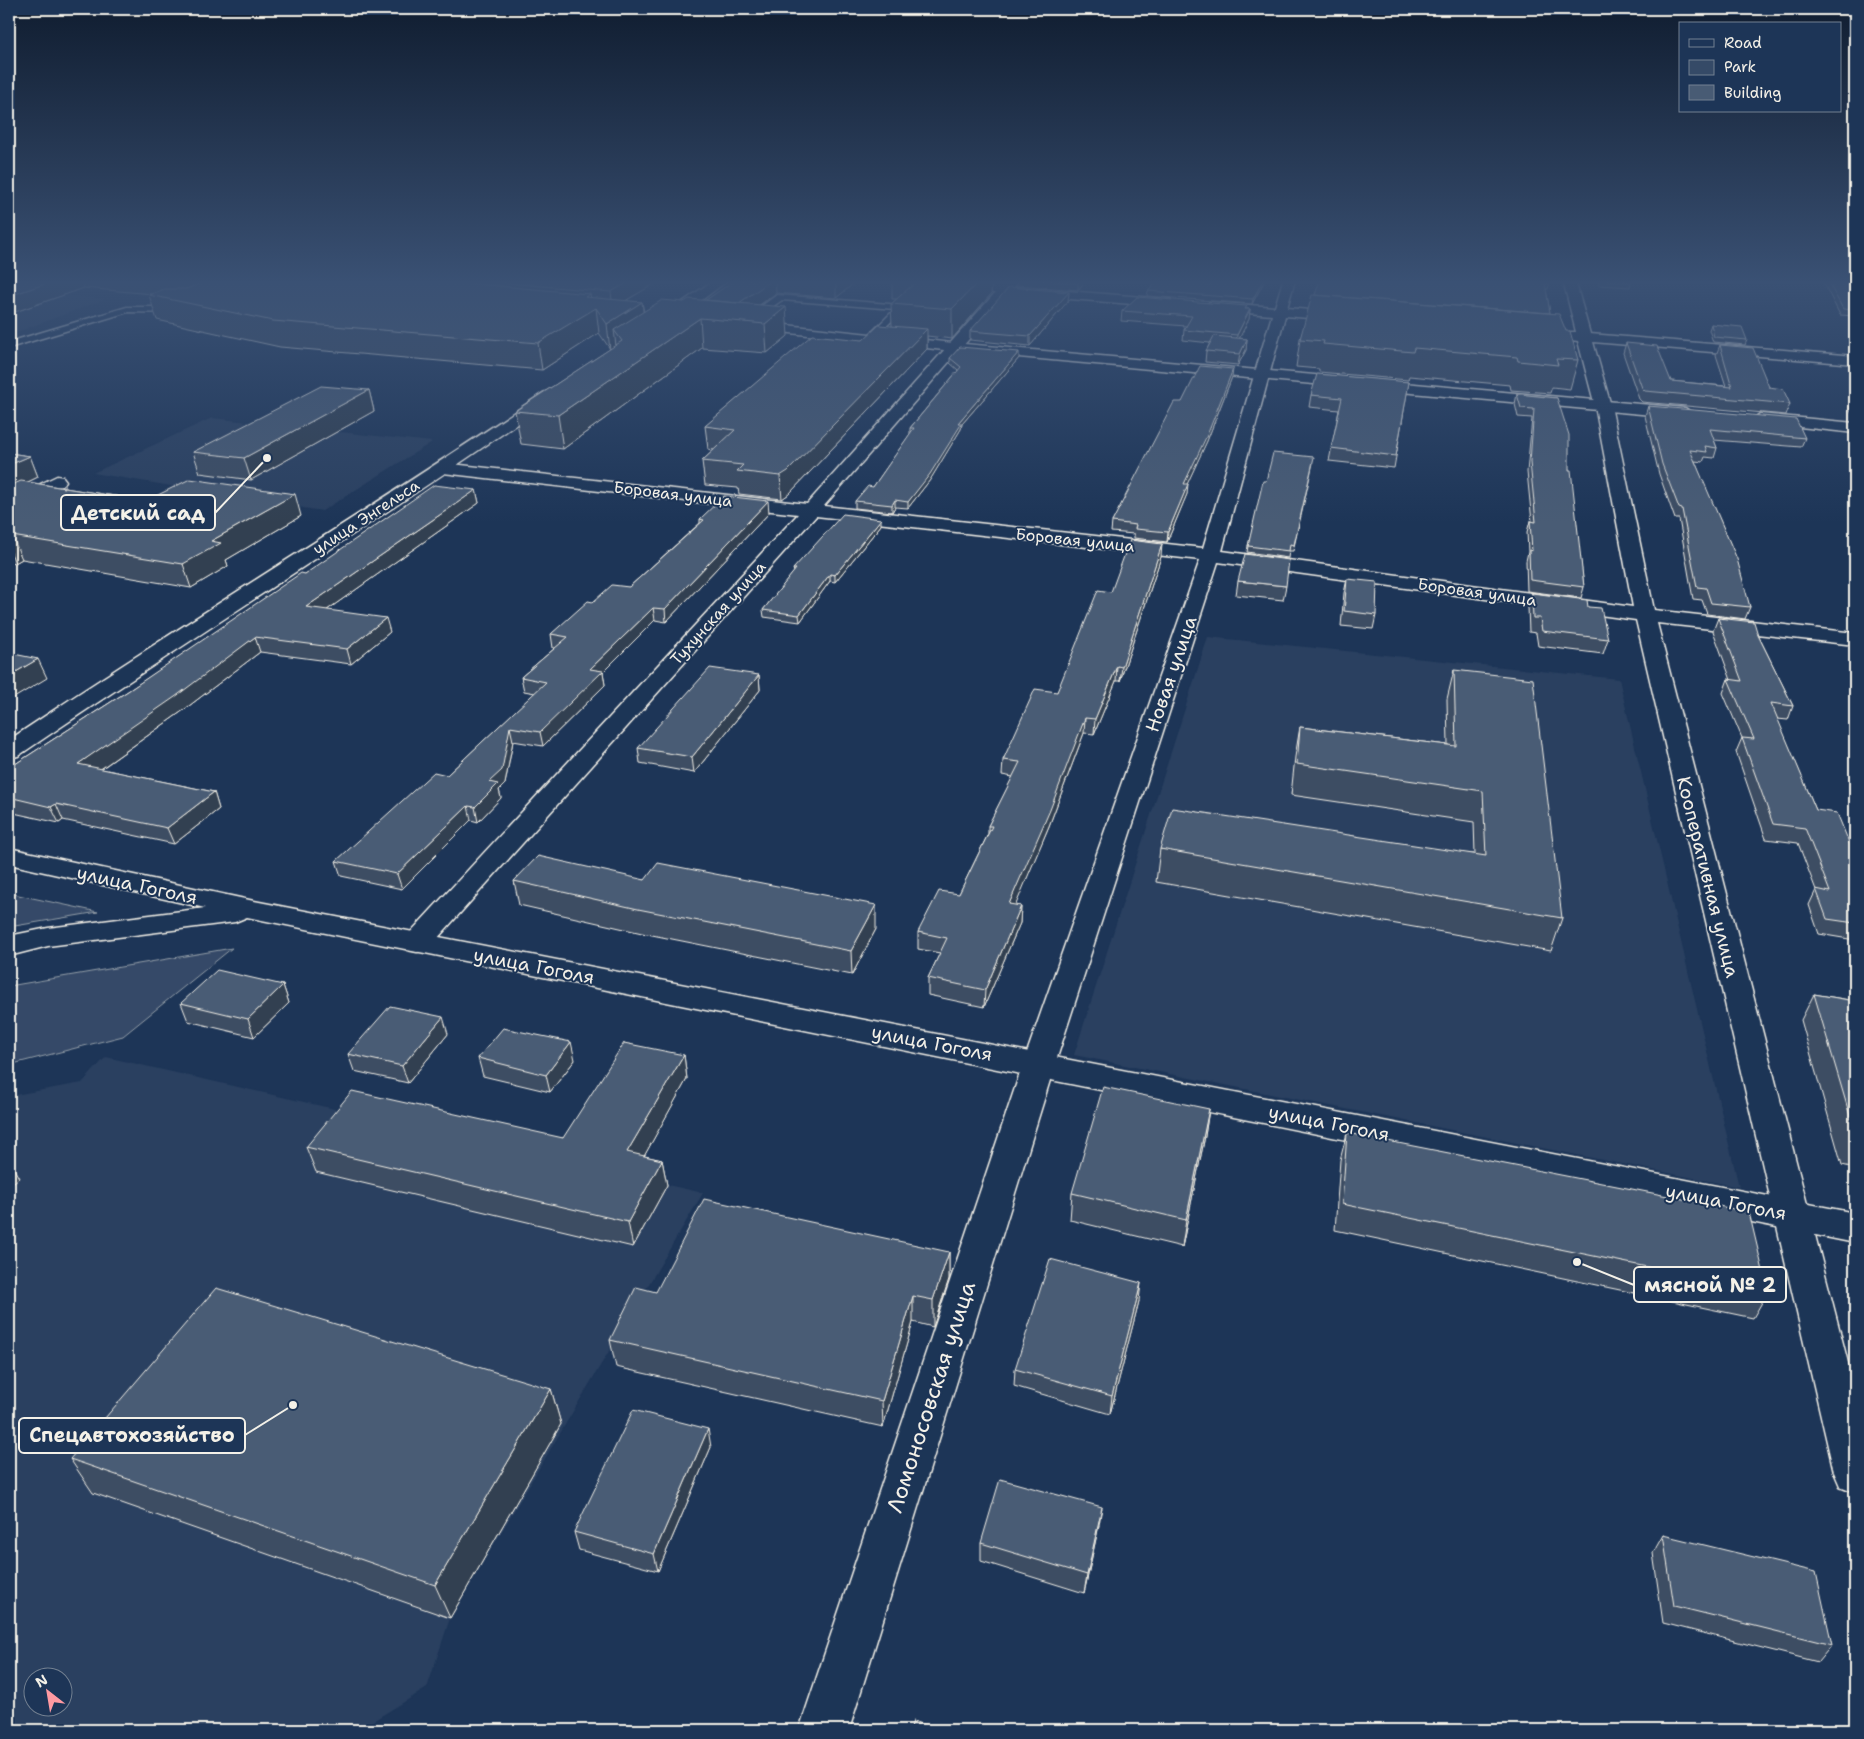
<svg xmlns="http://www.w3.org/2000/svg" width="1864" height="1739" font-family="'Shantell Sans',sans-serif">
	<rect width="100%" height="100%" fill="#1d3557"/>
	<filter id="ink" filterUnits="userSpaceOnUse"><feTurbulence type="fractalNoise" baseFrequency=".02" numOctaves="2"/><feDisplacementMap in="SourceGraphic" scale="10" xChannelSelector="R" yChannelSelector="G"/><feConvolveMatrix kernelMatrix="1 2 1 2 8 2 1 2 1" color-interpolation-filters="sRGB"/></filter>
	<g filter="url(#ink)">
		<!-- built -->
		<g fill="#2a4060" fill-rule="evenodd">
			<polygon points="9,290 106,299 9,335"/>
			<polygon points="212,418 432,442 322,511 93,473"/>
			<polygon points="1208,637 1619,679 1739,1187 1074,1055"/>
			<path d="M106,1057l597,136 -253,425 -23,70 -69,42h-349v-634l73,-13zM32,1676h30v30h-30z"/>
		</g>
		<!-- green -->
		<g fill="#354a67" stroke="#949ea8">
			<polygon points="9,893 98,912 9,927"/>
			<polygon points="232,948 123,1036 9,1065 9,986"/>
		</g>
		<g fill="none" stroke-linecap="round" stroke-linejoin="round">
			<defs>
				<g id="service">
					<polygon points="777,295 902,305 906,307 872,340 869,339 869,335 895,309 782,300 752,321 746,321 746,317"/>
					<polygon points="127,307 175,307 179,310 175,313 128,312 9,348 9,342"/>
				</g>
				<g id="minor">
					<polygon points="714,280 728,280 674,321 664,321 662,318 664,315"/>
					<polygon points="901,280 943,280 1002,286 1007,280 1018,280 1014,287 1170,299 1176,303 1170,307 1008,294 824,506 1203,548 1272,315 1210,310 1203,306 1210,302 1275,307 1283,280 1295,280 1287,308 1344,313 1351,317 1344,321 1285,316 1222,551 1633,607 1595,406 1578,341 1564,339 1562,336 1569,332 1576,332 1563,280 1575,280 1590,334 1855,356 1855,364 1593,342 1611,406 1654,610 1855,633 1855,645 1657,623 1855,1390 1855,1492 1840,1486 1834,1472 1636,620 1218,562 1055,1064 849,1730 799,1730 1023,1064 1200,560 816,516 427,950 417,952 407,950 402,943 407,936 798,514 443,473 437,472 434,468 437,464 443,463 807,504 995,293 907,284"/>
					<polygon points="57,476 63,477 66,481 63,485 9,511 9,499"/>
				</g>
				<g id="tertiary">
					<path d="M548,391l8,5 -3,3c-176,123 -358,236 -535,357l-9,2v-18c176,-118 358,-228 534,-347z"/>
					<polygon points="9,848 254,901 1855,1213 1855,1243 247,917 235,922 48,946 9,956 9,936 48,928 205,908 9,864"/>
				</g>
				<g id="secondary">
					<polygon points="749,321 953,343 1685,408 1693,413 1685,418 953,351 744,328 742,325"/>
					<polygon points="1760,414 1855,423 1855,433 1754,422 1752,419"/>
				</g>
			</defs>
			<!-- service casing -->
			<use href="#service" stroke="#f4f1e8" stroke-width="3"/>
			<!-- minor casing -->
			<use href="#minor" stroke="#f4f1e8" stroke-width="3"/>
			<!-- tertiary casing -->
			<use href="#tertiary" stroke="#f4f1e8" stroke-width="3"/>
			<!-- secondary casing -->
			<use href="#secondary" stroke="#f4f1e8" stroke-width="3"/>
			<!-- service -->
			<use href="#service" fill="#1d3557" fill-rule="evenodd"/>
			<!-- minor -->
			<use href="#minor" fill="#1d3557" fill-rule="evenodd"/>
			<!-- tertiary -->
			<use href="#tertiary" fill="#1d3557" fill-rule="evenodd"/>
			<!-- secondary -->
			<use href="#secondary" fill="#1d3557" fill-rule="evenodd"/>
		</g>
		<!-- wall -->
		<g fill="#3e4e64" stroke="#f4f1e8">
			<polygon points="9,280 661,280 625,301 642,302 644,312 684,302 706,300 735,280 852,280 852,285 836,298 776,293 760,305 788,336 767,353 702,348 563,449 521,444 515,411 610,349 599,333 542,370 280,347 157,320 149,295 153,294 84,288 9,314"/>
			<polygon points="892,280 1005,280 1001,284 991,283 991,294 952,339 927,336 927,349 789,494 782,499 739,494 738,488 705,485 702,461 714,450 708,449 705,426 863,340 892,326 891,304 897,299 892,299"/>
			<polygon points="1017,280 1086,280 1078,290 1017,285"/>
			<polygon points="1265,280 1252,304 1147,296 1148,291"/>
			<polygon points="1320,280 1550,283 1548,289 1546,289 1550,313 1578,360 1570,389 1552,387 1550,393 1511,390 1510,385 1409,376 1408,380 1319,372 1319,369 1296,367 1300,339"/>
			<polygon points="1598,280 1631,280 1631,282 1630,287 1599,285"/>
			<polygon points="1822,280 1855,280 1855,316 1840,315"/>
			<polygon points="1069,292 1068,301 1030,346 970,340 970,331"/>
			<polygon points="1246,309 1250,309 1249,319 1239,338 1247,339 1246,350 1238,365 1205,362 1206,351 1210,343 1183,340 1184,330 1186,326 1121,321 1122,311"/>
			<polygon points="1711,324 1747,340 1745,345 1713,342 1709,330"/>
			<polygon points="1626,343 1671,381 1726,386 1716,355 1720,345 1769,387 1790,404 1786,415 1642,402 1639,399 1623,353"/>
			<polygon points="950,358 1019,358 962,424 961,429 930,480 908,508 895,507 892,512 855,508 855,501 873,487 910,434 910,428 958,370 950,363"/>
			<polygon points="1232,377 1207,441 1187,484 1187,494 1167,542 1134,538 1134,534 1111,532 1112,522 1182,402"/>
			<polygon points="1409,382 1394,468 1329,461 1339,410 1309,407 1311,395"/>
			<polygon points="369,390 374,411 251,480 200,473 193,452"/>
			<polygon points="1517,394 1557,398 1569,470 1584,587 1581,598 1527,591 1526,561 1528,552 1527,532 1530,521 1532,522 1527,472 1532,418 1518,417 1515,404"/>
			<polygon points="1851,401 1855,401 1855,418 1849,409"/>
			<polygon points="1648,406 1805,438 1801,447 1714,440 1717,448 1714,458 1705,457 1703,462 1695,461 1750,607 1745,619 1707,614 1702,600 1693,599 1679,519 1675,519 1659,474 1645,416"/>
			<polygon points="9,453 30,456 38,477 28,482 146,501 301,516 226,560 228,566 191,588 22,559 15,563 9,562"/>
			<polygon points="1313,463 1293,551 1289,551 1288,558 1247,552 1248,546 1266,481"/>
			<polygon points="476,490 479,503 327,610 390,632 351,664 260,652 181,712 101,769 214,792 219,809 174,844 63,820 59,823 9,812 9,768 131,689 305,574"/>
			<polygon points="769,513 666,622 655,620 603,672 605,685 543,746 513,741 505,784 499,790 501,798 478,822 471,820 402,889 341,876 336,861 447,775 535,693 524,691 521,677 555,648 553,648 551,634 593,602 629,587 700,523 700,519"/>
			<polygon points="881,525 835,582 830,581 800,622 764,617 763,610 794,572 793,569"/>
			<polygon points="1161,557 1120,681 1116,681 1094,734 1084,733 1049,826 1015,905 1021,906 1020,923 984,1007 928,995 928,978 940,953 918,949 918,932 959,894 988,834 988,826 1013,777 1002,775 1003,760 1057,692 1111,592"/>
			<polygon points="1347,579 1376,615 1373,629 1341,626 1344,593"/>
			<polygon points="1238,581 1286,586 1283,600 1236,595"/>
			<polygon points="1532,593 1588,607 1608,639 1603,654 1538,646 1536,633 1529,632 1528,607"/>
			<polygon points="1718,618 1758,635 1793,706 1788,720 1777,719 1816,810 1855,857 1855,940 1819,934 1809,905 1816,890 1798,843 1766,839 1736,752 1742,738 1723,693 1728,679 1731,680 1713,631"/>
			<polygon points="1454,670 1562,918 1551,951 1156,882 1160,849 1475,854 1474,822 1291,795 1295,757 1300,727 1448,745 1447,699"/>
			<polygon points="759,675 760,690 694,773 640,763 638,748"/>
			<polygon points="645,880 876,929 852,975 642,933 519,905 514,881"/>
			<polygon points="283,985 289,1003 254,1037 188,1021 181,1003"/>
			<polygon points="1814,994 1855,1001 1855,1168 1842,1165 1801,1020"/>
			<polygon points="448,1034 408,1083 354,1071 348,1054"/>
			<polygon points="684,1055 687,1079 644,1156 662,1160 667,1185 633,1247 316,1172 306,1147 563,1138"/>
			<polygon points="478,1058 575,1060 550,1092 483,1076"/>
			<polygon points="1209,1109 1205,1136 1182,1247 1070,1220 1072,1193"/>
			<polygon points="1347,1133 1768,1292 1753,1318 1335,1230 1340,1160"/>
			<polygon points="949,1252 949,1279 933,1327 913,1322 883,1427 616,1367 610,1340 656,1292"/>
			<polygon points="1139,1301 1110,1414 1014,1386 1015,1369"/>
			<polygon points="551,1389 561,1424 450,1618 93,1493 70,1459"/>
			<polygon points="711,1447 658,1571 579,1550 574,1532"/>
			<polygon points="1099,1525 1084,1593 981,1561 981,1543"/>
			<polygon points="1663,1535 1832,1645 1818,1662 1663,1623 1653,1553"/>
		</g>
		<!-- shaded-wall -->
		<g fill="#324051" stroke="#f4f1e8">
			<polygon points="56,280 81,280 84,288 9,314 9,296"/>
			<polygon points="632,280 661,280 613,308 611,292"/>
			<polygon points="772,280 775,280 776,293 740,319 739,303"/>
			<polygon points="839,280 852,280 852,285 836,298 836,282"/>
			<polygon points="980,280 992,280 991,294 952,339 952,309"/>
			<polygon points="1001,280 1005,280 1001,284"/>
			<polygon points="1081,280 1086,280 1078,290 1078,283"/>
			<polygon points="1263,280 1265,280 1252,304 1253,299"/>
			<polygon points="1069,292 1068,301 1030,346 1030,336"/>
			<polygon points="590,294 593,309 596,308 599,333 542,370 538,343 585,297"/>
			<polygon points="642,302 645,327 614,330 616,346 610,350 607,324"/>
			<polygon points="786,307 788,336 767,353 765,324"/>
			<polygon points="1250,309 1249,319 1236,345 1237,335"/>
			<polygon points="700,318 702,348 563,449 558,415"/>
			<polygon points="927,329 927,349 789,494 782,499 780,476"/>
			<polygon points="1247,339 1246,350 1238,365 1240,354"/>
			<polygon points="1019,352 1019,358 962,424 961,429 930,480 908,508 908,502 958,423"/>
			<polygon points="1233,369 1232,377 1207,441 1183,493 1184,484"/>
			<polygon points="369,390 374,411 251,480 244,458"/>
			<polygon points="30,456 38,477 9,491 9,465"/>
			<polygon points="1188,484 1187,494 1167,542 1168,532"/>
			<polygon points="476,490 479,503 310,622 306,607"/>
			<polygon points="295,494 301,516 226,560 228,566 191,588 183,564 211,541"/>
			<polygon points="895,500 895,507 892,512 892,505"/>
			<polygon points="768,501 769,513 666,622 665,609"/>
			<polygon points="881,519 881,525 835,582 835,575"/>
			<polygon points="12,536 22,559 15,563 9,548 9,538"/>
			<polygon points="1162,544 1161,557 1120,681 1122,667"/>
			<polygon points="830,574 830,581 800,622 799,615"/>
			<polygon points="653,608 655,620 603,672 605,685 543,746 540,732 590,669"/>
			<polygon points="386,618 390,632 351,664 347,649"/>
			<polygon points="255,637 260,652 181,712 85,780 78,764"/>
			<polygon points="38,659 47,678 9,701 9,676"/>
			<polygon points="1117,666 1116,681 1094,734 1095,719"/>
			<polygon points="759,675 760,690 694,773 692,757"/>
			<polygon points="1085,718 1084,733 1049,826 1009,921 1009,904"/>
			<polygon points="510,727 513,741 505,784 499,790 501,798 478,822 475,807 489,782"/>
			<polygon points="214,792 219,809 174,844 167,828"/>
			<polygon points="56,804 63,820 59,823 51,807"/>
			<polygon points="468,806 471,820 402,889 397,874"/>
			<polygon points="876,905 876,929 852,975 851,951"/>
			<polygon points="1021,906 1020,923 984,1007 985,990"/>
			<polygon points="283,985 289,1003 254,1037 248,1019"/>
			<polygon points="443,1017 448,1034 408,1083 402,1066"/>
			<polygon points="571,1042 575,1060 550,1092 546,1075"/>
			<polygon points="684,1055 687,1079 632,1178 627,1152"/>
			<polygon points="1209,1109 1205,1136 1182,1247 1186,1220"/>
			<polygon points="9,1160 19,1178 9,1186"/>
			<polygon points="662,1160 667,1185 633,1247 628,1222"/>
			<polygon points="949,1252 949,1279 933,1327 933,1300"/>
			<polygon points="1141,1283 1139,1301 1110,1414 1112,1396"/>
			<polygon points="913,1296 913,1322 883,1427 882,1401"/>
			<polygon points="551,1389 561,1424 450,1618 435,1585"/>
			<polygon points="708,1429 711,1447 658,1571 654,1554"/>
			<polygon points="1102,1507 1099,1525 1084,1593 1087,1575"/>
		</g>
		<!-- building -->
		<g fill="#485b74" stroke="#f4f1e8">
			<polygon points="9,280 56,280 9,296"/>
			<polygon points="165,280 208,280 200,283"/>
			<polygon points="209,280 432,280 590,294 585,297 642,302 607,324 596,308 538,343 273,321 149,295 164,289 186,289"/>
			<polygon points="473,280 632,280 611,292"/>
			<polygon points="735,280 772,280 739,303 706,300"/>
			<polygon points="802,280 839,280 836,282"/>
			<polygon points="918,280 980,280 952,309 891,304"/>
			<polygon points="1040,280 1081,280 1078,283"/>
			<polygon points="1159,280 1210,285 1214,280 1263,280 1253,299 1148,291"/>
			<polygon points="1320,280 1550,280 1550,283 1545,283 1550,313 1315,295"/>
			<polygon points="1605,280 1631,280 1631,282"/>
			<polygon points="1827,280 1855,280 1855,310 1843,309"/>
			<polygon points="1009,287 1069,292 1030,336 970,331"/>
			<polygon points="1312,295 1559,314 1566,331 1570,331 1578,360 1556,359 1558,365 1518,361 1517,357 1414,348 1413,352 1323,344 1324,341 1300,339"/>
			<polygon points="1137,297 1247,306 1245,309 1250,309 1237,335 1184,330 1192,316 1122,311"/>
			<polygon points="689,299 786,307 765,324 700,318 558,415 515,411 622,341 614,330 662,300 684,302"/>
			<polygon points="1711,324 1742,327 1747,340 1714,337"/>
			<polygon points="879,325 927,329 788,471 780,476 737,471 743,465 702,461 735,430 705,426 812,335 863,340"/>
			<polygon points="1214,336 1247,339 1240,354 1206,351"/>
			<polygon points="1626,343 1657,346 1671,381 1732,387 1720,345 1753,348 1769,387 1783,389 1790,404 1645,391 1642,388"/>
			<polygon points="960,347 1019,352 958,423 962,423 930,474 908,502 895,500 892,505 855,501 868,486 873,487 914,428 910,428 961,367 950,358"/>
			<polygon points="1200,366 1233,369 1208,433 1184,484 1188,484 1168,532 1135,529 1136,525 1112,522 1174,402 1182,402"/>
			<polygon points="1317,374 1409,382 1396,456 1331,448 1342,398 1311,395"/>
			<polygon points="321,386 369,390 244,458 193,452"/>
			<polygon points="1517,394 1557,398 1569,435 1569,470 1571,470 1584,587 1530,580 1529,550 1532,551 1530,521 1536,522 1530,462 1534,409 1521,408"/>
			<polygon points="1851,401 1855,401 1855,406"/>
			<polygon points="1648,406 1796,419 1805,438 1710,429 1717,448 1705,446 1707,452 1690,450 1737,559 1750,607 1711,603 1706,588 1697,587 1682,509 1679,508 1662,464"/>
			<polygon points="9,453 30,456 9,465"/>
			<polygon points="1273,453 1314,457 1294,545 1290,544 1289,551 1248,546 1263,481 1266,481"/>
			<polygon points="190,479 295,494 211,541 221,543 183,564 12,536 9,538 9,486 21,481 146,501"/>
			<polygon points="434,485 476,490 306,607 386,618 347,649 255,637 175,697 78,764 214,792 167,828 56,804 51,807 9,797 9,768 131,689 301,573 305,574"/>
			<polygon points="724,496 768,501 665,609 653,608 590,669 603,671 540,732 510,727 502,770 489,782 498,784 475,807 468,806 397,874 336,861 434,772 447,775 546,682 521,677 568,637 551,634 588,601 593,602 612,585 629,587 704,520 700,519"/>
			<polygon points="843,514 881,519 835,575 830,574 799,615 763,610 796,569 793,569"/>
			<polygon points="1130,540 1162,544 1122,667 1117,666 1095,719 1085,718 1050,810 1009,904 1021,906 985,990 928,978 947,938 918,932 939,891 959,894 992,826 988,826 1020,762 1003,760 1035,689 1057,692 1098,590 1111,592"/>
			<polygon points="1245,554 1289,560 1286,586 1238,581"/>
			<polygon points="1347,579 1377,582 1376,615 1344,611"/>
			<polygon points="1532,593 1587,600 1588,607 1601,608 1608,639 1542,631 1540,618 1533,618"/>
			<polygon points="1718,618 1754,622 1758,635 1793,706 1771,703 1816,810 1837,813 1855,857 1855,923 1827,919 1816,889 1830,892 1805,828 1773,824 1742,738 1754,739 1728,679 1742,681"/>
			<polygon points="9,653 38,659 9,676"/>
			<polygon points="710,668 759,675 692,757 638,748"/>
			<polygon points="1454,670 1533,679 1562,918 1160,849 1172,808 1486,856 1483,791 1297,764 1300,727 1456,746"/>
			<polygon points="538,856 645,880 658,863 876,905 851,951 638,909 514,881"/>
			<polygon points="217,970 283,985 248,1019 181,1003"/>
			<polygon points="1814,994 1855,1001 1855,1133"/>
			<polygon points="390,1006 443,1017 402,1066 348,1054"/>
			<polygon points="503,1028 571,1042 546,1075 478,1058"/>
			<polygon points="624,1043 684,1055 627,1152 662,1160 628,1222 306,1147 352,1091 563,1138"/>
			<polygon points="1103,1087 1209,1109 1186,1220 1072,1193"/>
			<polygon points="1347,1133 1749,1212 1768,1292 1342,1204"/>
			<polygon points="704,1199 949,1252 933,1300 913,1296 882,1401 610,1340 636,1287 656,1292"/>
			<polygon points="1050,1259 1141,1283 1112,1396 1015,1369"/>
			<polygon points="216,1288 551,1389 435,1585 70,1459"/>
			<polygon points="633,1410 708,1429 654,1554 574,1532"/>
			<polygon points="1000,1479 1102,1507 1087,1575 981,1543"/>
			<polygon points="1663,1535 1816,1572 1832,1645 1674,1606"/>
			<polygon points="913,1721 941,1730 910,1730"/>
		</g>
	</g>
	<!-- sky -->
	<linearGradient id="sky" x2="0" y2="1"><stop stop-color="#101d30"/><stop offset="0.54" stop-color="#3a5174"/><stop offset="1" stop-color="#3a5174" stop-opacity="0"/></linearGradient>
	<rect width="1864" height="523" fill="url(#sky)"/>
	<g text-anchor="middle" dominant-baseline="central" stroke-width="4" stroke-linejoin="round" paint-order="stroke">
		<!-- far-street labels -->
		<g font-size="16" fill="#f4f1e8" stroke="#1d3557">
			<text transform="translate(673 494) rotate(7)">Боровая улица</text>
			<text transform="translate(366 517) rotate(-33)">улица Энгельса</text>
			<text transform="translate(1075 540) rotate(6)">Боровая улица</text>
			<text transform="translate(1477 592) rotate(8)">Боровая улица</text>
			<text transform="translate(718 613) rotate(-48)">Тухунская улица</text>
		</g>
		<!-- street labels -->
		<g font-size="19" fill="#f4f1e8" stroke="#1d3557">
			<text transform="translate(1171 674) rotate(-71)">Новая улица</text>
			<text transform="translate(1708 877) rotate(76)">Кооперативная улица</text>
			<text transform="translate(137 885) rotate(12)">улица Гоголя</text>
			<text transform="translate(534 966) rotate(11)">улица Гоголя</text>
			<text transform="translate(932 1043) rotate(11)">улица Гоголя</text>
			<text transform="translate(1329 1123) rotate(11)">улица Гоголя</text>
			<text transform="translate(1726 1202) rotate(11)">улица Гоголя</text>
		</g>
		<!-- near-street labels -->
		<g font-size="22" fill="#f4f1e8" stroke="#1d3557">
			<text transform="translate(931 1397) rotate(-72)">Ломоносовская улица</text>
		</g>
	</g>
	<!-- callouts -->
	<path fill="none" stroke="#f4f1e8" stroke-width="2" d="M267 458L215 513M1577 1262L1634 1285M293 1405L245 1435"/>
	<g fill="#f4f1e8" stroke="#1d3557" stroke-width="2">
		<circle cx="267" cy="458" r="5"/>
		<circle cx="1577" cy="1262" r="5"/>
		<circle cx="293" cy="1405" r="5"/>
	</g>
	<g fill="#1d3557" stroke="#f4f1e8" stroke-width="2">
		<rect x="61" y="495" width="154" height="35" rx="5"/>
		<rect x="1634" y="1267" width="152" height="35" rx="5"/>
		<rect x="19" y="1418" width="226" height="35" rx="5"/>
	</g>
	<g font-size="20" text-anchor="middle" font-weight="bold" fill="#f4f1e8">
		<text x="138" y="520">Детский сад</text>
		<text x="1710" y="1292">мясной № 2</text>
		<text x="132" y="1442">Спецавтохозяйство</text>
	</g>
	<!-- margin -->
	<rect width="1864" height="1739" fill="none" stroke="#1d3557" stroke-width="30"/>
	<rect x="15" y="15" width="1834" height="1709" fill="none" stroke="#f4f1e8" stroke-width="2" filter="url(#ink)"/>
	<!-- legend -->
	<rect x="1679" y="22" width="162" height="90" fill="#1d3557" stroke="#738091"/>
	<rect x="1689" y="39" width="25" height="8" fill="#1d3557" stroke="#738091"/>
	<text x="1724" y="48" font-size="15" fill="#f4f1e8">Road</text>
	<rect x="1689" y="60" width="25" height="15" fill="#354a67" stroke="#738091"/>
	<text x="1724" y="72" font-size="15" fill="#f4f1e8">Park</text>
	<rect x="1689" y="85" width="25" height="15" fill="#485b74" stroke="#738091"/>
	<text x="1724" y="98" font-size="15" fill="#f4f1e8">Building</text>
	<!-- north arrow -->
	<g transform="translate(48 1692) rotate(329)"><circle r="24" fill="#1d3557" stroke="#738091"/>
	<path d="M0-4L9 19L0 12L-9 19Z" fill="#ff9aa2"/>
	<text y="-8" font-size="14" font-weight="bold" text-anchor="middle" fill="#f4f1e8">N</text>
	</g>
</svg>
